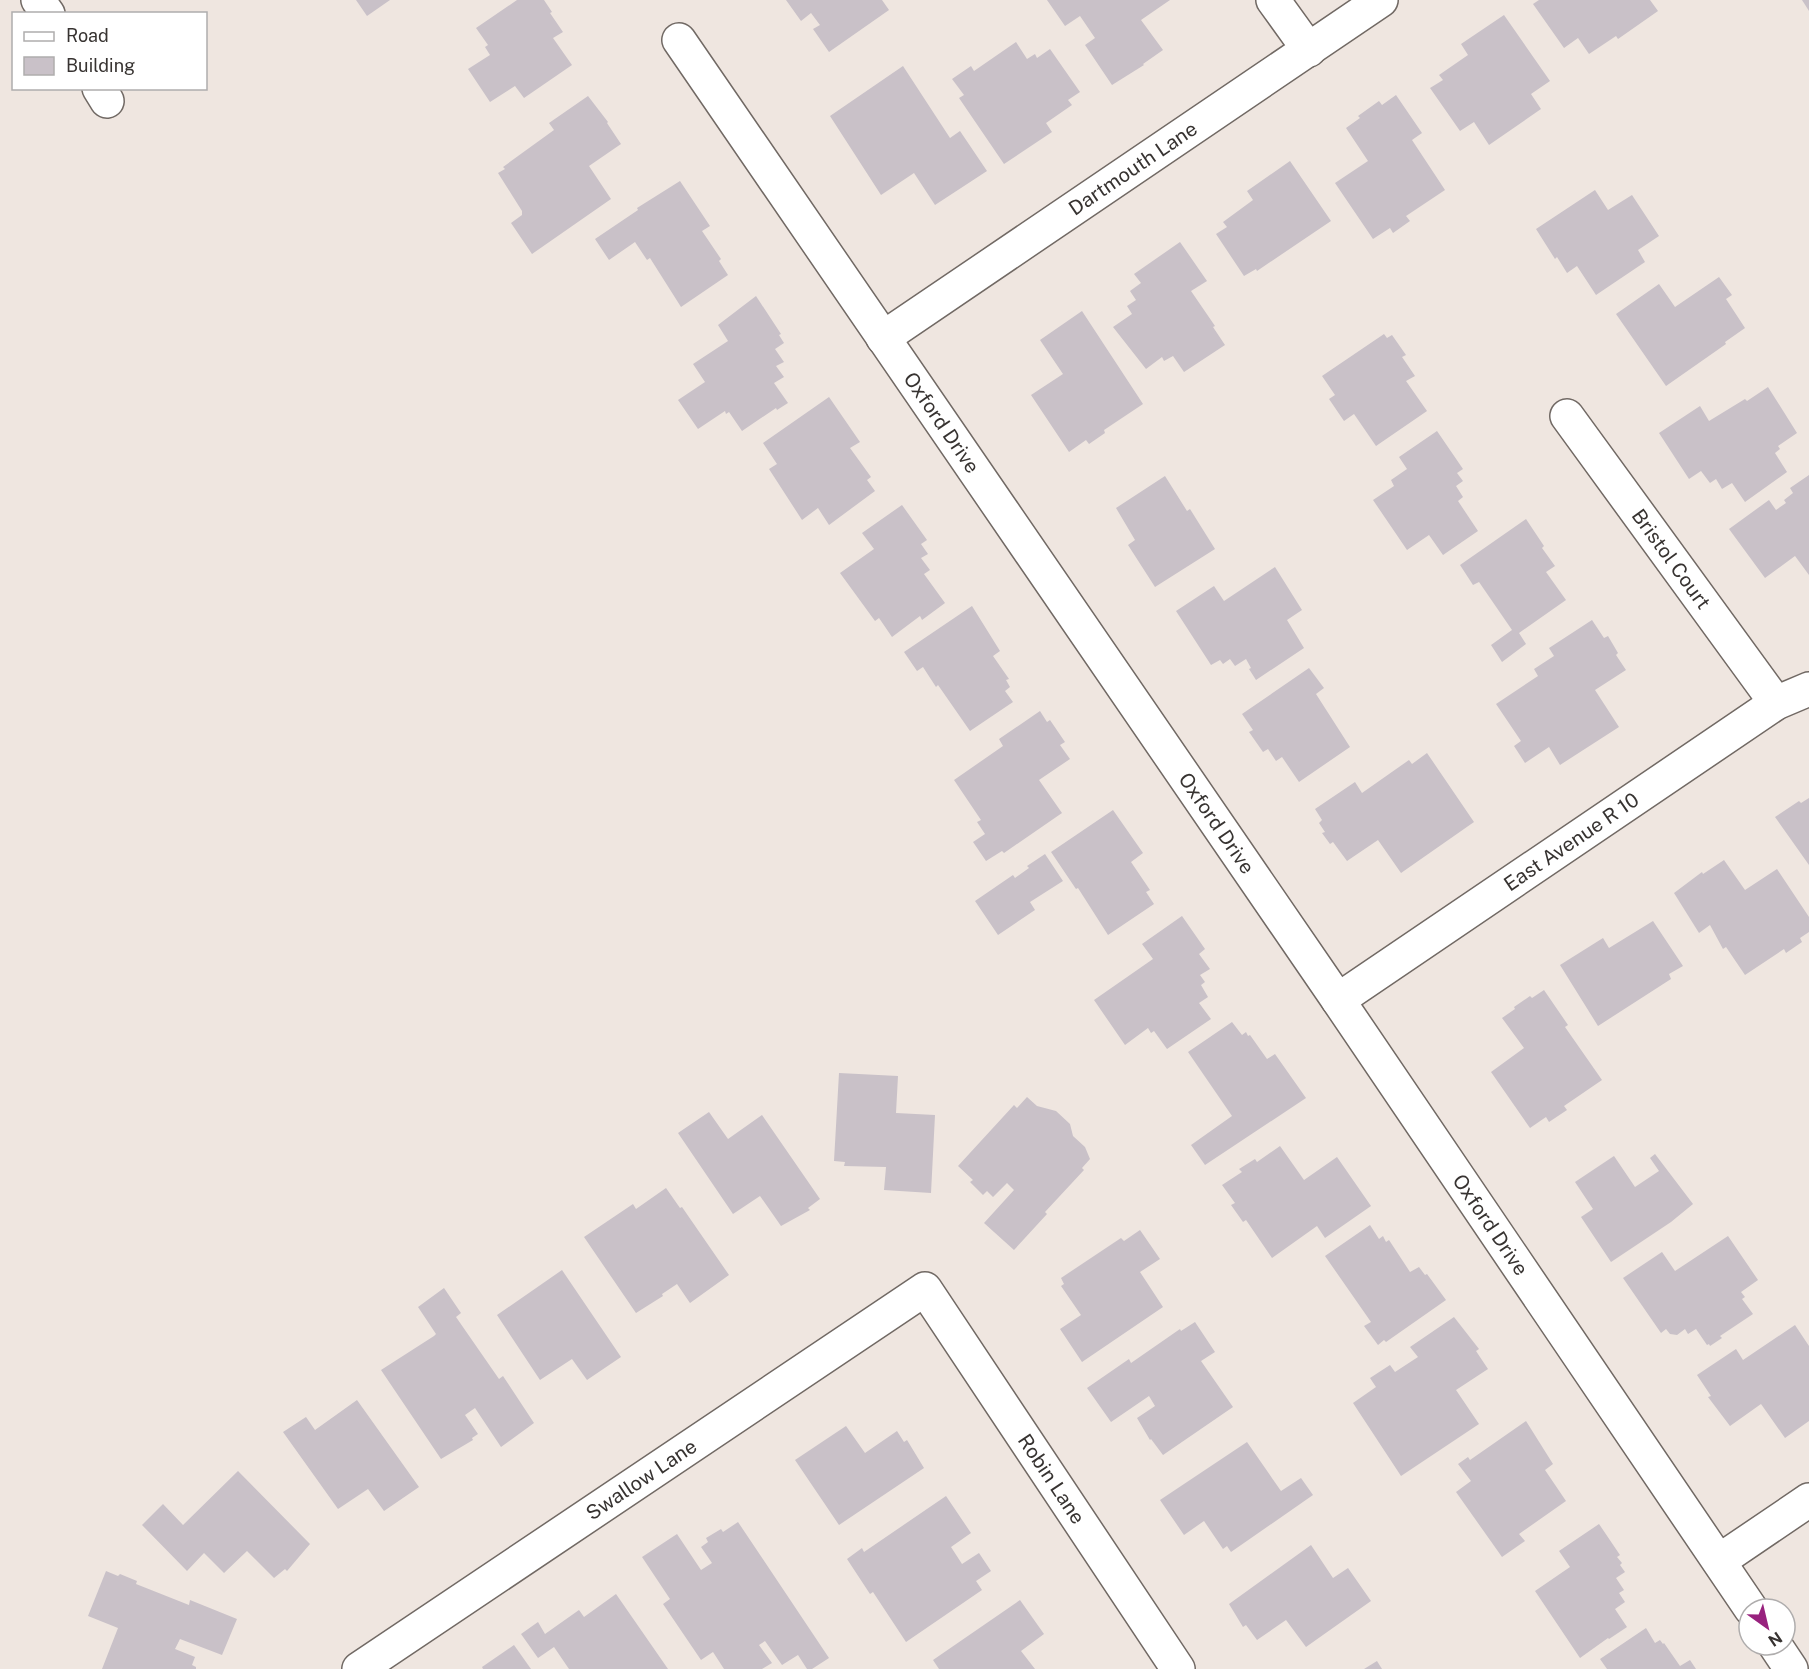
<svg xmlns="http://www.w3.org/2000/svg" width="1809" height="1669" font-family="'Public Sans',sans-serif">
	<rect width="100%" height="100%" fill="#efe6e0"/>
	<!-- building -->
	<g fill="#c9c1c8">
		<polygon points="356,0 390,0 367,16"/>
		<polygon points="517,0 544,0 552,12 550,13 563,32 553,38 572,65 524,98 515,86 490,102 468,69 490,55 485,47 488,45 476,28"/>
		<polygon points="786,0 882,0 889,10 829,52 813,29 820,25 811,13 801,21"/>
		<polygon points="1047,0 1170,0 1141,20 1163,50 1143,64 1144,65 1112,85 1085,45 1095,38 1080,16 1065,26"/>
		<polygon points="1539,0 1650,0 1658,11 1618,39 1616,36 1589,54 1578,38 1564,48 1533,4"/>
		<polygon points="1802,0 1809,0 1809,11"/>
		<polygon points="1504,15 1550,81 1531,94 1541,109 1489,145 1474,122 1460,131 1430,88 1443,80 1439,75 1468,55 1461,44"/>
		<polygon points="1016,42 1027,59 1035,54 1037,58 1050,49 1080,92 1068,100 1072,105 1046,123 1052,132 1004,164 959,98 964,95 952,79 971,66 974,71"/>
		<polygon points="903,66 950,138 960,131 987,171 935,205 914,173 881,195 830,116"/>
		<polygon points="1396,95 1422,133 1412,140 1445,190 1406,216 1410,221 1393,233 1390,228 1373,239 1335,183 1368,161 1346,128 1360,118 1358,116 1379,101 1382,105"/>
		<polygon points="588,96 608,122 607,123 621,144 589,166 611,199 532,254 511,223 522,215 522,211 498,173 505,169 503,167 554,130 549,123"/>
		<polygon points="1290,161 1331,221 1257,271 1256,269 1244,276 1216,234 1227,227 1223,222 1253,200 1247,191"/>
		<polygon points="680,181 710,226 702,231 721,259 719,261 728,275 681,307 650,258 647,260 635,242 609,260 595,239 638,210 637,208"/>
		<polygon points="1595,190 1608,210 1632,195 1659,236 1638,250 1645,262 1596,295 1577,266 1567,273 1557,257 1555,259 1536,229"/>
		<polygon points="1180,242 1207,281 1191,291 1215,326 1213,327 1225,345 1184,372 1173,356 1164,361 1162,357 1146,369 1113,327 1132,314 1127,306 1136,300 1130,291 1141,283 1134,274"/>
		<polygon points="1719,277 1732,295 1726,299 1745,328 1725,342 1726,344 1666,386 1616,314 1659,284 1675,307"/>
		<polygon points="756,296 781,334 779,335 784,343 775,349 784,362 776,366 784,377 774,383 788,403 777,410 776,408 742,431 729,412 726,414 725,411 698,429 678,400 705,382 693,364 728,341 718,325"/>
		<polygon points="1082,311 1143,404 1104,430 1105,433 1089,444 1086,440 1069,452 1031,395 1063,374 1040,340"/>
		<polygon points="1384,334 1387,338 1392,335 1406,355 1402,357 1415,376 1406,381 1427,411 1376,446 1354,414 1344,421 1329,399 1335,395 1322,376"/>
		<polygon points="1768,387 1797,433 1778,446 1780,449 1775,453 1787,472 1745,502 1732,483 1722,489 1716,479 1710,483 1701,471 1689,479 1659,433 1700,406 1709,421 1745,399 1747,401"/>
		<polygon points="829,397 860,442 850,448 871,477 867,480 875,491 829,525 818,508 802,520 769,469 777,464 763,443"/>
		<polygon points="1437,431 1463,469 1457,473 1463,481 1456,486 1463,497 1458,501 1478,531 1443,555 1429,535 1407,550 1373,500 1394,486 1391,480 1407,469 1399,457"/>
		<polygon points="1809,475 1809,575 1795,556 1765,578 1729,529 1769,500 1776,510 1786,503 1784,500 1793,493 1790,488"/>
		<polygon points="1165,476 1187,511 1190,509 1215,549 1155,587 1128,545 1135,540 1116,508"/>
		<polygon points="902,505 927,540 921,544 928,554 921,558 930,570 924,574 945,603 922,620 920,616 892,637 879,618 875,621 840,573 874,549 862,533"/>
		<polygon points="1526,519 1544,546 1542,548 1555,566 1546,572 1566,600 1519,633 1526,644 1502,662 1491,645 1512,630 1479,582 1473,585 1460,565"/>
		<polygon points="1275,567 1302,610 1287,620 1304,648 1256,680 1249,669 1251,668 1246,659 1235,666 1230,659 1223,664 1220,660 1211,665 1176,611 1214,586 1224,601"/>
		<polygon points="972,606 1000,651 993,656 1009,679 1006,680 1010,687 1005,691 1013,702 970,731 938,685 936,687 923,667 917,671 904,652"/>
		<polygon points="1592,620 1604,638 1608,636 1618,653 1616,655 1626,670 1595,690 1619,727 1560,765 1549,747 1525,763 1514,746 1521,741 1496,704 1538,676 1534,669 1554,656 1549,648"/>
		<polygon points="1309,668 1324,688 1316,694 1350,747 1299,782 1282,757 1276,761 1268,749 1263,752 1249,732 1253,730 1242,714"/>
		<polygon points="1040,711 1047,722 1050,720 1065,742 1060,745 1070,759 1039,780 1062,813 1004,853 1002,851 986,861 973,842 985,834 977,822 981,820 954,780 1003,746 999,739"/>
		<polygon points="1427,753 1474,822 1401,873 1378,840 1347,861 1333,842 1330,844 1322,833 1325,832 1319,823 1322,820 1315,809 1355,782 1362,793 1409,760 1412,764"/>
		<polygon points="1809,798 1809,865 1775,817 1799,801 1801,803"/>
		<polygon points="1113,810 1143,853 1131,862 1150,890 1146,892 1154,904 1108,935 1078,888 1076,889 1051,852"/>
		<polygon points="1045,854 1063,881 1030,902 1035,910 998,935 975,901 1013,875 1015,878 1029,868 1027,866"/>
		<polygon points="1724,860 1745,890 1777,869 1809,917 1809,932 1800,938 1802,942 1786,953 1784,949 1745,975 1726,947 1723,949 1710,925 1699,933 1674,893 1702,872 1703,874"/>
		<polygon points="1182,916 1205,949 1199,954 1210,969 1200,975 1205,982 1201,985 1208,997 1199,1003 1211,1019 1167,1049 1154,1031 1151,1033 1148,1028 1125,1045 1094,1000 1153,959 1142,944"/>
		<polygon points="1653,921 1683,966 1669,974 1671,979 1598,1026 1560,965 1603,938 1609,948"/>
		<polygon points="1544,990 1568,1025 1565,1027 1602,1080 1564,1106 1567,1110 1549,1122 1546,1117 1530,1128 1491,1072 1524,1048 1502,1018 1515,1009 1514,1007 1530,996 1532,998"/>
		<polygon points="1232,1022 1242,1035 1246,1032 1248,1036 1250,1035 1267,1059 1275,1054 1306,1098 1205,1165 1191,1145 1232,1116 1188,1052"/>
		<polygon points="839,1073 898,1076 896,1113 935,1115 931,1193 884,1190 886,1167 844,1166 845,1162 834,1161"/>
		<polygon points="1027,1097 1037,1106 1056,1111 1070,1124 1073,1136 1085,1147 1090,1159 1082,1168 1084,1170 1045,1212 1047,1214 1014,1250 984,1223 1014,1190 1007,1183 993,1197 987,1191 983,1195 970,1182 973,1180 958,1166 1014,1105 1017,1108"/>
		<polygon points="709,1112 728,1139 762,1115 820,1199 808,1208 810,1210 781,1226 760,1196 733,1214 678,1133"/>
		<polygon points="1280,1146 1304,1180 1337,1157 1371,1206 1325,1238 1317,1226 1272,1258 1246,1220 1243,1222 1231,1205 1235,1203 1222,1185 1242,1172 1239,1169 1255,1159 1257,1162"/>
		<polygon points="1655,1154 1693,1204 1671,1222 1611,1262 1581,1217 1593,1209 1575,1182 1614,1156 1635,1187 1659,1171 1650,1158"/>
		<polygon points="666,1188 680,1208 682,1207 729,1275 690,1303 677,1284 662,1294 663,1296 636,1313 584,1237 633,1204 636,1209"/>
		<polygon points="1370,1225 1379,1239 1383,1236 1386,1242 1389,1240 1410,1272 1419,1267 1425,1275 1427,1274 1446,1300 1386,1342 1384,1340 1378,1345 1364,1326 1371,1322 1325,1256"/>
		<polygon points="1140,1230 1160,1259 1140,1272 1163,1307 1082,1362 1060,1329 1081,1315 1061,1286 1064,1284 1061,1278 1121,1238 1124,1241"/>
		<polygon points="1728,1236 1758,1280 1741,1292 1745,1297 1742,1299 1753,1314 1720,1336 1722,1338 1710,1346 1709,1344 1707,1345 1696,1329 1688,1334 1685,1329 1677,1335 1670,1334 1666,1329 1661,1333 1623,1278 1662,1252 1675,1271"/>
		<polygon points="562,1270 621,1357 587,1380 572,1359 540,1380 497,1315"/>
		<polygon points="444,1288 461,1313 456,1317 499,1379 503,1376 534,1423 501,1447 475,1408 465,1415 478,1434 472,1438 473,1440 441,1459 381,1370 434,1336 436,1334 418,1307"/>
		<polygon points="1454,1317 1479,1349 1476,1351 1488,1369 1456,1390 1479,1424 1401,1476 1353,1403 1376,1387 1370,1378 1390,1365 1395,1372 1418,1357 1410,1347"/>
		<polygon points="1195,1322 1215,1352 1201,1361 1233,1407 1163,1455 1151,1439 1150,1440 1137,1418 1155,1406 1149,1396 1111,1422 1087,1388 1129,1359 1131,1363 1180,1329 1181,1331"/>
		<polygon points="1795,1325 1809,1346 1809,1421 1785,1438 1761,1404 1730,1426 1708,1397 1711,1396 1697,1375 1736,1349 1743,1360"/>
		<polygon points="357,1400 419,1487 384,1511 368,1489 338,1509 283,1432 306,1417 315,1430"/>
		<polygon points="1526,1421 1553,1464 1545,1470 1566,1501 1519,1534 1525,1541 1502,1557 1456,1492 1471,1481 1458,1464 1468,1457 1470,1460"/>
		<polygon points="846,1426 865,1453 897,1431 904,1442 907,1440 924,1468 839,1525 795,1460"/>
		<polygon points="1247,1442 1281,1491 1301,1478 1313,1495 1231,1552 1227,1546 1223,1549 1204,1521 1184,1535 1160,1500"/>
		<polygon points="238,1471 310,1544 287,1571 285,1569 274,1578 247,1551 224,1573 204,1553 187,1571 142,1525 163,1504 183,1525"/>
		<polygon points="946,1496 971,1533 951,1547 962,1564 979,1553 991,1571 976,1581 982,1590 906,1642 873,1592 870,1594 847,1559 862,1548 864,1552"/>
		<polygon points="738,1522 829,1658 812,1669 807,1669 798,1655 782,1665 765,1641 759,1645 772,1663 762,1669 724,1669 713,1652 701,1660 663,1604 670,1599 642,1557 677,1534 701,1570 712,1563 701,1547 708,1542 706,1538 721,1529 723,1532"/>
		<polygon points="1599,1524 1620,1555 1617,1557 1622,1563 1620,1565 1625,1572 1616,1578 1624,1590 1619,1593 1625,1602 1615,1609 1627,1627 1609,1639 1608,1638 1580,1658 1535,1591 1570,1567 1559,1551"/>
		<polygon points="1311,1545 1333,1578 1348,1568 1371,1601 1306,1647 1286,1620 1257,1640 1246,1625 1243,1627 1229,1604"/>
		<polygon points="106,1571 118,1576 120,1574 137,1581 136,1584 189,1605 190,1600 237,1619 222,1655 180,1639 175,1649 195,1657 192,1665 196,1667 196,1669 102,1669 118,1628 88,1616"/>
		<polygon points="616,1594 668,1669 569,1669 554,1647 538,1658 521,1634 538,1622 545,1634 579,1610 584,1617"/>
		<polygon points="1020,1600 1044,1634 1021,1651 1035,1669 939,1669 933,1660"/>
		<polygon points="1646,1628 1655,1643 1660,1640 1663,1644 1664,1643 1680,1666 1690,1660 1696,1669 1607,1669 1600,1659"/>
		<polygon points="514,1645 531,1669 483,1669 482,1667"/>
		<polygon points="1377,1661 1382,1669 1364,1669"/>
	</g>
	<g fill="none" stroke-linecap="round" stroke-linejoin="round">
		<defs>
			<g id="minor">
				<polyline points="38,0 48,14"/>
				<polyline points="1273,0 1309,50"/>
				<path id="s1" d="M679,40l659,960 413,609"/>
				<polyline points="99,88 107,101"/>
				<path id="s2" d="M883,338l498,-338"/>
				<path id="s3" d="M1567,416l209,287"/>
				<path id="s4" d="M1338,1000l438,-297 33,-14"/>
				<polyline points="1719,1561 1809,1500"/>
				<polyline points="1775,1645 1791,1669"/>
				<path id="s5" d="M359,1669l566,-380 253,380"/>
			</g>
		</defs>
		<!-- minor casing -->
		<use href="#minor" stroke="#716964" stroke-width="36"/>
		<!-- minor -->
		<use href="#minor" stroke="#fff" stroke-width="33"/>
	</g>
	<g text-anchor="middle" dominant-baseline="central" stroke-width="4.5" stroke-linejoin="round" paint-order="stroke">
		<!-- street labels -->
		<g font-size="20" fill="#373331" stroke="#fff">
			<text stroke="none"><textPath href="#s2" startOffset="302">Dartmouth Lane</textPath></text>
			<text stroke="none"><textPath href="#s1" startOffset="464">Oxford Drive</textPath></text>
			<text stroke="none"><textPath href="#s3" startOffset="177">Bristol Court</textPath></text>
			<text stroke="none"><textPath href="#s1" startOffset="950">Oxford Drive</textPath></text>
			<text stroke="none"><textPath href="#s4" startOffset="282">East Avenue R 10</textPath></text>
			<text stroke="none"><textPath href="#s1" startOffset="1436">Oxford Drive</textPath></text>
			<text stroke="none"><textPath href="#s5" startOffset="340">Swallow Lane</textPath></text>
			<text stroke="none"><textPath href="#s5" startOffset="910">Robin Lane</textPath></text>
		</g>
	</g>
	<!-- legend -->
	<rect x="12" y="12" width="195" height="78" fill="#ffffff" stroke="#afadad" stroke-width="1.5"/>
	<rect x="24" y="32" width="30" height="9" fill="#ffffff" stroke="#afadad" stroke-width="1.5"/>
	<text x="66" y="42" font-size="18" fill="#373331">Road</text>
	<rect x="24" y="57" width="30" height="18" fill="#c9c1c8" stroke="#afadad" stroke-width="1.5"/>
	<text x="66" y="72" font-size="18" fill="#373331">Building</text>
	<!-- north arrow -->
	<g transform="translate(1767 1627) rotate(146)"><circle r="28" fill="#ffffff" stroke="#afadad" stroke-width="1.5"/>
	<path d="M0-4.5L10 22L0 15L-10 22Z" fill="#98227e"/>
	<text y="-9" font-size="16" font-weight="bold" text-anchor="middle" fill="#373331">N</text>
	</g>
</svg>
